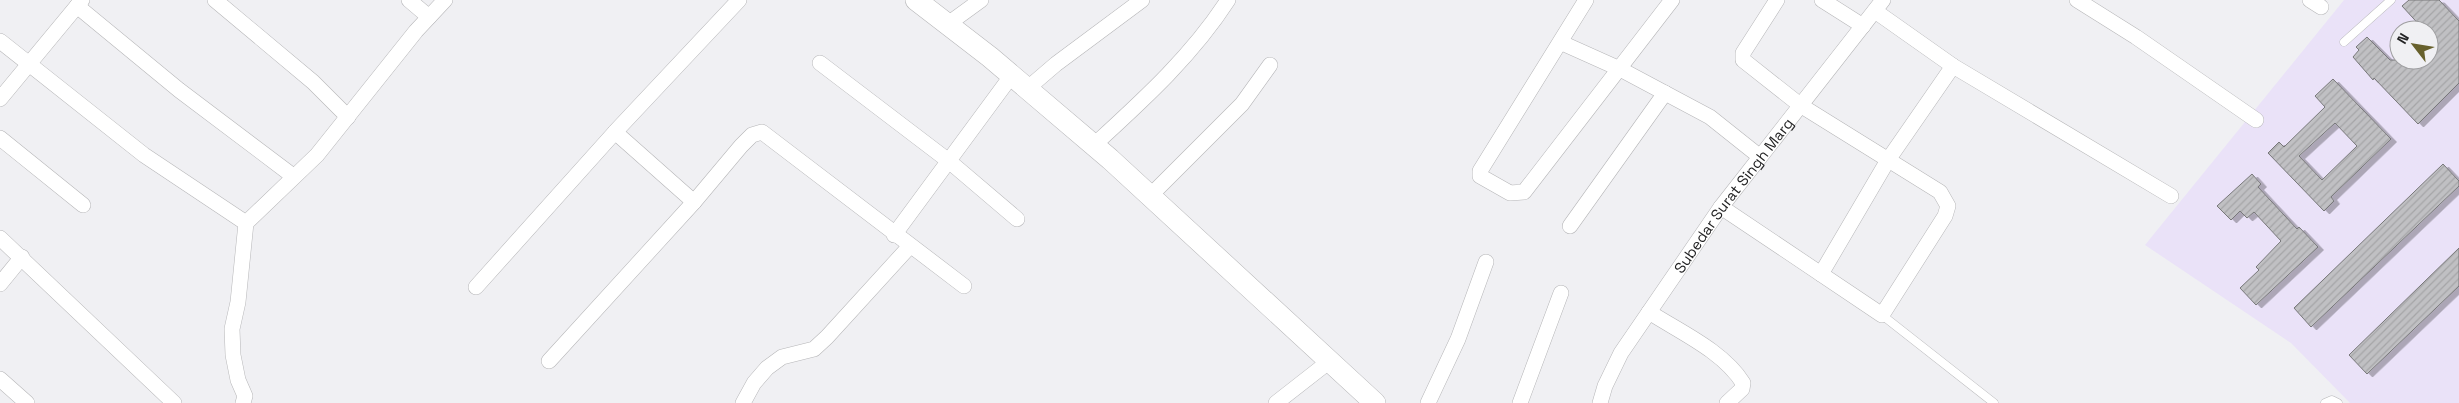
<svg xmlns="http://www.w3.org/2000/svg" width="2459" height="403" font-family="'Space Grotesk',sans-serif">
	<defs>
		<pattern id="building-hatch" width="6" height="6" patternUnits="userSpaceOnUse" patternTransform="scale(1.25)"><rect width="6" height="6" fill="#c0c0c3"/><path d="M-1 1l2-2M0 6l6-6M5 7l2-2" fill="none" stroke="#a5a5a7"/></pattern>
		<filter id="shadow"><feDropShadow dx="5.5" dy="3" stdDeviation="0" flood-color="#0004"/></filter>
	</defs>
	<rect width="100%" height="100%" fill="#f0f0f3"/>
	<!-- education -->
	<path fill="#eae2f8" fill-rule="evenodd" d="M2344,0h115v403h-109l-59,-60 -146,-98zM2399,30h30v30h-30z"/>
	<!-- building -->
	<g fill="url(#building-hatch)" stroke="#78787a" fill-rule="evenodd" filter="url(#shadow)">
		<polygon points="2409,0 2439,0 2459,21 2459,83 2418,124 2374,78 2373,80 2353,57 2359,50 2356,47 2367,37 2390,60 2429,60 2429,30 2424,30 2402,6"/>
		<path d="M2333,79l58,60 -60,58 3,4 -10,10 -56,-58 11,-11 5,5 41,-40 -10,-11zM2335,123l22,23 -35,34 -23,-24z"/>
		<polygon points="2443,164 2459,181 2459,186 2311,327 2294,308"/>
		<polygon points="2252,174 2261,184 2258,187 2297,229 2299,227 2318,247 2256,305 2240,288 2259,270 2256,267 2281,241 2254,212 2247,218 2240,211 2231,220 2217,206"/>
		<polygon points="2459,248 2459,286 2367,374 2349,355"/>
	</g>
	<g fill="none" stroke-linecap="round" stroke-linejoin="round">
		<defs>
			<g id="lane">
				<polyline points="2344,42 2391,0"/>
				<polyline points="1882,315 1994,403"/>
				<polyline points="2325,403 2332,400 2338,403"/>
			</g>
			<g id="street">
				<polyline points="215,0 313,82 348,117"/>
				<polyline points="409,0 429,17"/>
				<polyline points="1586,0 1480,171 1480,176 1510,193 1524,192 1672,0"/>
				<polyline points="1822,0 1863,26"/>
				<polyline points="2077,0 2136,37 2256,120"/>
				<polyline points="2310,0 2321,7"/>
				<polyline points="77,6 179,90 293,176"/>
				<polyline points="1875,11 1953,66 2171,196"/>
				<polyline points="948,24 981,0"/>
				<polyline points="0,41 144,155 246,223 317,155 416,31 445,0"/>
				<polyline points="1562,43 1620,69 1710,117 1759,156"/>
				<polyline points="820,63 950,162 1017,219"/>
				<polyline points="1028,88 1056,64 1142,0"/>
				<polyline points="0,99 82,0"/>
				<polyline points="615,132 694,202"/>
				<polyline points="0,138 83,205"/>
				<path d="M1094,145c48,-44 98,-89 134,-145"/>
				<polyline points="1150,196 1242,104 1270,65"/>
				<polyline points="1721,207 1882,315 1945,216 1948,206 1940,192 1800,105 1743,60 1743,53 1777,0"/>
				<polyline points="1570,226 1665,93"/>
				<polyline points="894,235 1012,75"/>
				<polyline points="0,238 174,403"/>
				<polyline points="1821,274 1888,160 1953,66"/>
				<polyline points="0,284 22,257"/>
				<polyline points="476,287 615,132 739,0"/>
				<path d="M1649,312c31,20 74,39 94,71l-1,6 -15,14"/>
				<polyline points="549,361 694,202 741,146 752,135 762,132 964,286"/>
				<polyline points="0,379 27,403"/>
				<polyline points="243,403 245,396 238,380 233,355 232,329 238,302 246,223"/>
				<polyline points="743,403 754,383 767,368 782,357 814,349 827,337 910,246"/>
				<polyline points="1276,403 1331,360"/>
				<polyline points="1428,403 1458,339 1486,262"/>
				<polyline points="1520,403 1561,293"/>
				<path id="s1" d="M1600,403l5,-17 16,-33 100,-146 162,-207"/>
			</g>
			<polyline id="secondary" points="916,0 990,57 1110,159 1375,403"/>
		</defs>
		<!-- lane casing -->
		<use href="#lane" stroke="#b6b6b8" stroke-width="9"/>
		<!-- street casing -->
		<use href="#street" stroke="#b6b6b8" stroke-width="16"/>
		<!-- secondary casing -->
		<use href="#secondary" stroke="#b6b6b8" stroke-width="22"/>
		<!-- lane -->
		<use href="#lane" stroke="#fff" stroke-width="8"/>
		<!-- street -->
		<use href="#street" stroke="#fff" stroke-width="15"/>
		<!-- secondary -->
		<use href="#secondary" stroke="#fff" stroke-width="21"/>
	</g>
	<g text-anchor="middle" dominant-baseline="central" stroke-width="4" stroke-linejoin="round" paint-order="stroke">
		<!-- street labels -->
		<g font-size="15" fill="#232324" stroke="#f0f0f3">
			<text stroke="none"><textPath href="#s1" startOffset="248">Subedar Surat Singh Marg</textPath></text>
		</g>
	</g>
	<!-- north arrow -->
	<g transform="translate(2414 45) rotate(301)"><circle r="24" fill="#f0f0f3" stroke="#9e9ea0"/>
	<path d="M0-4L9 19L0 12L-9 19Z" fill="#67602c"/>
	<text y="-8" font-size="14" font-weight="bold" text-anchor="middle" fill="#232324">N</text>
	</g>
</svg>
